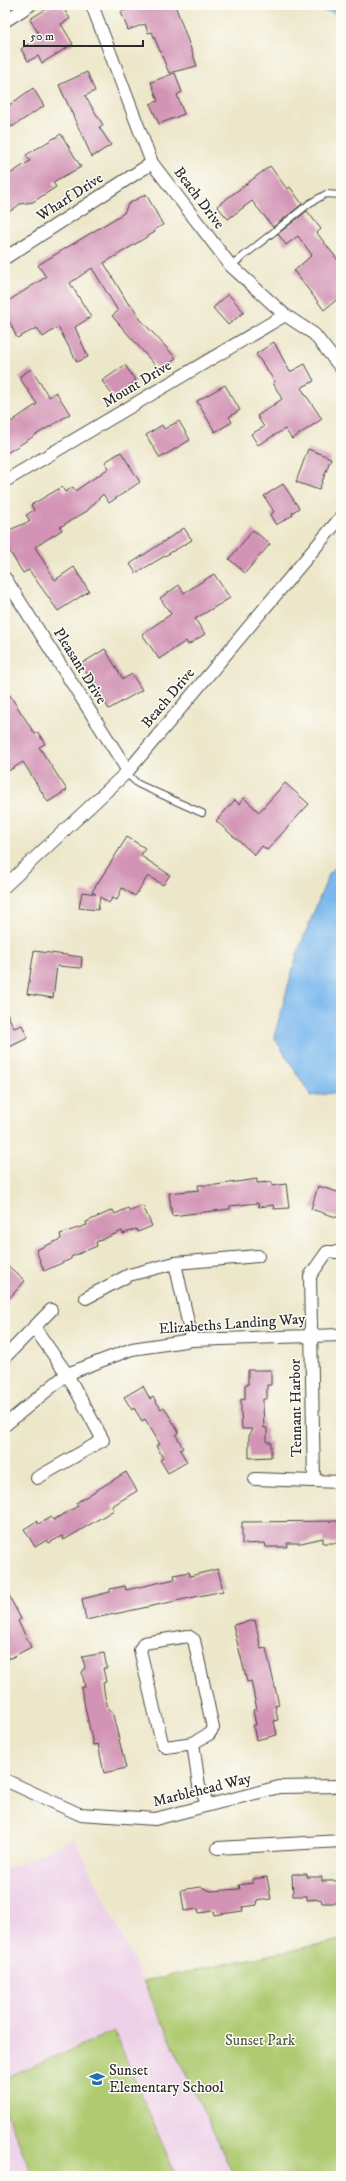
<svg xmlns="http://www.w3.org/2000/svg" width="346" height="2181" font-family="'IM FELL DW Pica',serif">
	<rect width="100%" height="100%" fill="#fdfcf7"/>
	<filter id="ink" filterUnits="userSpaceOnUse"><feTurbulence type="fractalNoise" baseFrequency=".025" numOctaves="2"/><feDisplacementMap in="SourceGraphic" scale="8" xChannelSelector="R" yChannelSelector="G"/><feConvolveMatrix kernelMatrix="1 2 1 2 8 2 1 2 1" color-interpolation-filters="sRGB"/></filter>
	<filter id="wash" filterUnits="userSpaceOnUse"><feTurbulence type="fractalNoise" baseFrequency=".012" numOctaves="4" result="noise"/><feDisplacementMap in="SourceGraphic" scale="16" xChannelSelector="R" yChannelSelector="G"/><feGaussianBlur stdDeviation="0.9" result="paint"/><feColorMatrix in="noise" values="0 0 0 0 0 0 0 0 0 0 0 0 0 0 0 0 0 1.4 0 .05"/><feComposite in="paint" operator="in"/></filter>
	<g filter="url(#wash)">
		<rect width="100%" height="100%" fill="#ede7ca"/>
		<!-- built -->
		<polygon fill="#edd0e8" points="75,1838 143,1981 234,2176 5,2176 5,1870"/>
		<!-- green -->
		<g fill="#afca71" stroke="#6d7a4e">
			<polygon points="341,1940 341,2176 234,2176 143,1981"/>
			<polygon points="114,2031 176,2176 33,2176 5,2110 5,2078"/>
		</g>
		<!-- water -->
		<g fill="#7ab8ed" stroke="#52728c">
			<polygon points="296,5 341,5 341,13 297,7"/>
			<polygon points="341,862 341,1092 311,1096 274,1037 297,954 330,872"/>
		</g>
		<g id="blocks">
			<!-- building -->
			<g fill="#d293b4">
				<polygon points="53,5 62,5 70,19 61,24 73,44 42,63 38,56 28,61 21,49 40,36 30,19"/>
				<polygon points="141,5 175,5 197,66 169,73 152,32 148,33 145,24 128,30 121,12"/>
				<polygon points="87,72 95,91 85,96 103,125 99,127 111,145 92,157 59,85"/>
				<polygon points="175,73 182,92 177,95 184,114 159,124 150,104 158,101 151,82"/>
				<polygon points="33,88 44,106 12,127 5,116 5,108"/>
				<polygon points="61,134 81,167 53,182 56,187 33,202 20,204 5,215 5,177 30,161 26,155"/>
				<polygon points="270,166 287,189 290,187 302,204 273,227 252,201 228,219 217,206"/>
				<polygon points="146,194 163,225 154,230 155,232 104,263 129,305 131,304 141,320 176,358 161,372 112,316 118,311 92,268 70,283 91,317 75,327 88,357 77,362 58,327 43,337 37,328 17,338 5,312 5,303 46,277 38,265 124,213 128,204"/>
				<polygon points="307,211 321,229 317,233 341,264 341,296 324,310 294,271 312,255 298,236 286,245 278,234"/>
				<polygon points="228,294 244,312 228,325 213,308"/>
				<polygon points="274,342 290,372 305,364 314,381 301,388 322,419 292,439 285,429 258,445 251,434 264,427 257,416 282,399 273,383 275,382 256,354"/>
				<polygon points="125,365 136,381 114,397 102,381"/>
				<polygon points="31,369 49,397 56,392 70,414 5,454 5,426 37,404 19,377"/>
				<polygon points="225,385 240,410 229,417 232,422 215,432 197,401"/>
				<polygon points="179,421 190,440 160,458 146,435 162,425 164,429"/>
				<polygon points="308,449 331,458 319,490 296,482"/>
				<polygon points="121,452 140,482 109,503 103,494 87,511 60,527 62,530 35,547 55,580 74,567 89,591 58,611 29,570 23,573 5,544 5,532 30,521 26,515 34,510 31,505 62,487 65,492 73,487 75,491 109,468 105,462"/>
				<polygon points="283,484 299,508 292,513 293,515 276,525 270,515 274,512 264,496"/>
				<polygon points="184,528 192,540 136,573 130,564"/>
				<polygon points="253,530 270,544 245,573 229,559"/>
				<polygon points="214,574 230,598 195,619 205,634 188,645 186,641 159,659 142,634 171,614 160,598 179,585 184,593"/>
				<polygon points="105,649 123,679 132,674 142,690 109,709 81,664"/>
				<polygon points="5,688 35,734 38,732 45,744 39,747 67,790 48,802 23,762 5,773"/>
				<polygon points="285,783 309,804 267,850 262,846 255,855 216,821 235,800 239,804 244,798 259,812"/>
				<polygon points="127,837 145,848 141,856 170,875 163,885 148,876 135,896 122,888 117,900 112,898 109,903 100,897 98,910 79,908 82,892 96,894 92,892"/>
				<polygon points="34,951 82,957 81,968 57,966 53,998 27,994"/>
				<polygon points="5,1009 14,1028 22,1025 28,1038 5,1049"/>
				<polygon points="257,1179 257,1183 272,1182 272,1186 286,1184 289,1208 274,1209 273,1205 259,1207 258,1203 230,1206 230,1209 172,1216 169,1193 199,1190 198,1185 216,1185"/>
				<polygon points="318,1186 341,1193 341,1210 339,1218 311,1209"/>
				<polygon points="143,1206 152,1226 138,1232 136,1229 123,1234 122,1231 96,1242 97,1246 71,1257 71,1259 44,1271 36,1250 61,1239 60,1234 87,1225 86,1222 113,1210 115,1214 128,1208 130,1211"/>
				<polygon points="5,1263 25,1281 5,1303"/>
				<polygon points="248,1370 271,1370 271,1385 267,1385 267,1399 263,1399 263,1404 264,1428 267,1428 267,1442 271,1442 271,1457 249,1458 249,1436 253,1429 242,1429 241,1413 241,1399 245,1400 245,1385 248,1385"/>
				<polygon points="143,1386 150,1399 153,1397 161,1409 164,1407 179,1433 176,1435 183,1448 180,1450 187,1462 168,1473 160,1460 163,1458 156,1446 160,1444 145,1419 142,1421 134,1408 132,1410 124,1397"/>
				<polygon points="126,1472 137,1491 112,1506 114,1510 64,1540 62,1536 49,1543 47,1540 35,1547 24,1529 37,1521 38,1524 51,1517 53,1520 78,1506 76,1503"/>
				<polygon points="338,1521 338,1524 341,1524 341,1543 323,1543 323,1538 301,1543 287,1543 287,1547 266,1547 265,1543 242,1544 242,1522"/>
				<polygon points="218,1569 223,1591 86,1620 82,1599 110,1592 110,1589 125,1586 126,1590 175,1579 174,1575 189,1572 190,1576"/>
				<polygon points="5,1588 21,1619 18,1621 31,1647 9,1659 5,1651"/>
				<polygon points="255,1620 261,1649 266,1648 279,1705 275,1706 278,1720 274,1721 277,1735 256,1740 253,1725 256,1725 253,1710 257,1710 251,1681 247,1682 233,1625"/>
				<polygon points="104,1653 107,1668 103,1668 106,1682 103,1683 105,1697 109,1711 112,1711 126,1768 104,1773 98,1744 93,1745 81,1688 85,1687 82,1673 85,1667 82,1657"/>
				<polygon points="292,1874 307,1874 307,1877 322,1877 322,1881 341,1881 341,1903 322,1903 321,1899 307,1900 307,1896 293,1896"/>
				<polygon points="267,1877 271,1899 256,1901 257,1905 242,1907 243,1911 214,1915 213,1911 199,1913 198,1909 184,1911 181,1890 201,1887 211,1891 240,1889 239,1885 253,1883 253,1879"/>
			</g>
		</g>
	</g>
	<g filter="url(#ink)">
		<use href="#blocks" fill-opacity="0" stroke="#484743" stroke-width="1"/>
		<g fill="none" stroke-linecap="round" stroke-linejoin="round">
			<defs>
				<g id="service">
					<polyline points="231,266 310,203 326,194 341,195"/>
					<polyline points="126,773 138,784 202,813"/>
				</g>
				<g id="minor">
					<polyline points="92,5 152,163 231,266 285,315 314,334 341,368"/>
					<polyline points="5,21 30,5"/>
					<polyline points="5,258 152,163"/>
					<polyline points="5,481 285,315"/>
					<polyline points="5,578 128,771"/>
					<polyline points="5,886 128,771 341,517"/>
					<polyline points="175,1263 192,1340"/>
					<polyline points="86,1298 129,1275 175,1263 258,1256"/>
					<polyline points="34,1327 67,1374 103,1440 37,1478"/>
					<polyline points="5,1357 51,1310"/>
					<polyline points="5,1425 67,1374 132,1349 192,1340 341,1335"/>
					<polyline points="255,1479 341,1482"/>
					<polyline points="314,1481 310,1276 327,1252 341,1252"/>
					<polyline points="193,1743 209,1734 213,1728 194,1640 188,1636 144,1643 140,1650 162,1743 166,1747 193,1743 199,1786 208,1805"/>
					<polyline points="5,1780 79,1814 155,1819 279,1787 341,1786"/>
					<polyline points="218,1848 341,1841"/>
				</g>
			</defs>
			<!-- service casing -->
			<use href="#service" stroke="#484743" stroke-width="8"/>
			<!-- minor casing -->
			<use href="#minor" stroke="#484743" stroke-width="14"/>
			<!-- service -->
			<use href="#service" stroke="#fff" stroke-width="6"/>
			<!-- minor -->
			<use href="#minor" stroke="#fff" stroke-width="12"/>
		</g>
	</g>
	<!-- icons -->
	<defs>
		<symbol id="school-bare" viewBox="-9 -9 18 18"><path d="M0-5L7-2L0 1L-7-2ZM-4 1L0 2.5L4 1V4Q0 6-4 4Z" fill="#1f6fb2" stroke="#fdfcf7" stroke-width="2.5" paint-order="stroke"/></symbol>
	</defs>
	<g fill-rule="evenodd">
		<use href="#school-bare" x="86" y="2068" width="22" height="22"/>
	</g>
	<g text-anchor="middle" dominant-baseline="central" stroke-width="3" stroke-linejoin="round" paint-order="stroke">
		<!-- street labels -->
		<g font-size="15" fill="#2b2b2b" stroke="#fdfcf7">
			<text transform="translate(70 197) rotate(-33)">Wharf Drive</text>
			<text transform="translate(199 198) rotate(53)">Beach Drive</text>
			<text transform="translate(137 384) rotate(-31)">Mount Drive</text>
			<text transform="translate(80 666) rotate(58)">Pleasant Drive</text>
			<text transform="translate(168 698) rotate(-50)">Beach Drive</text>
			<text transform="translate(232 1324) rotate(-4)">Elizabeths Landing Way</text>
			<text transform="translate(296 1408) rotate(-91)">Tennant Harbor</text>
			<text transform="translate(202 1790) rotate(-14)">Marblehead Way</text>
		</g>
		<!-- park labels -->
		<g font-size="15" fill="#535b40" stroke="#fdfcf7">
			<text x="260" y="2040">Sunset Park</text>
		</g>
		<!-- poi labels -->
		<g font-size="15" fill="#2b2b2b" stroke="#fdfcf7" text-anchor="start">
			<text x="109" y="2070">Sunset<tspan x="109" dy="17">Elementary School</tspan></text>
		</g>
	</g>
	<!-- margin -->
	<rect width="346" height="2181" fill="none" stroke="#fdfcf7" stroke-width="20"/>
	<!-- scale -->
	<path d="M24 40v6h119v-6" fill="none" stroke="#2b2b2b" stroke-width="2"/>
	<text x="30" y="40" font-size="12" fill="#2b2b2b" stroke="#fdfcf7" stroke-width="3" paint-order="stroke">50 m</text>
</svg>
